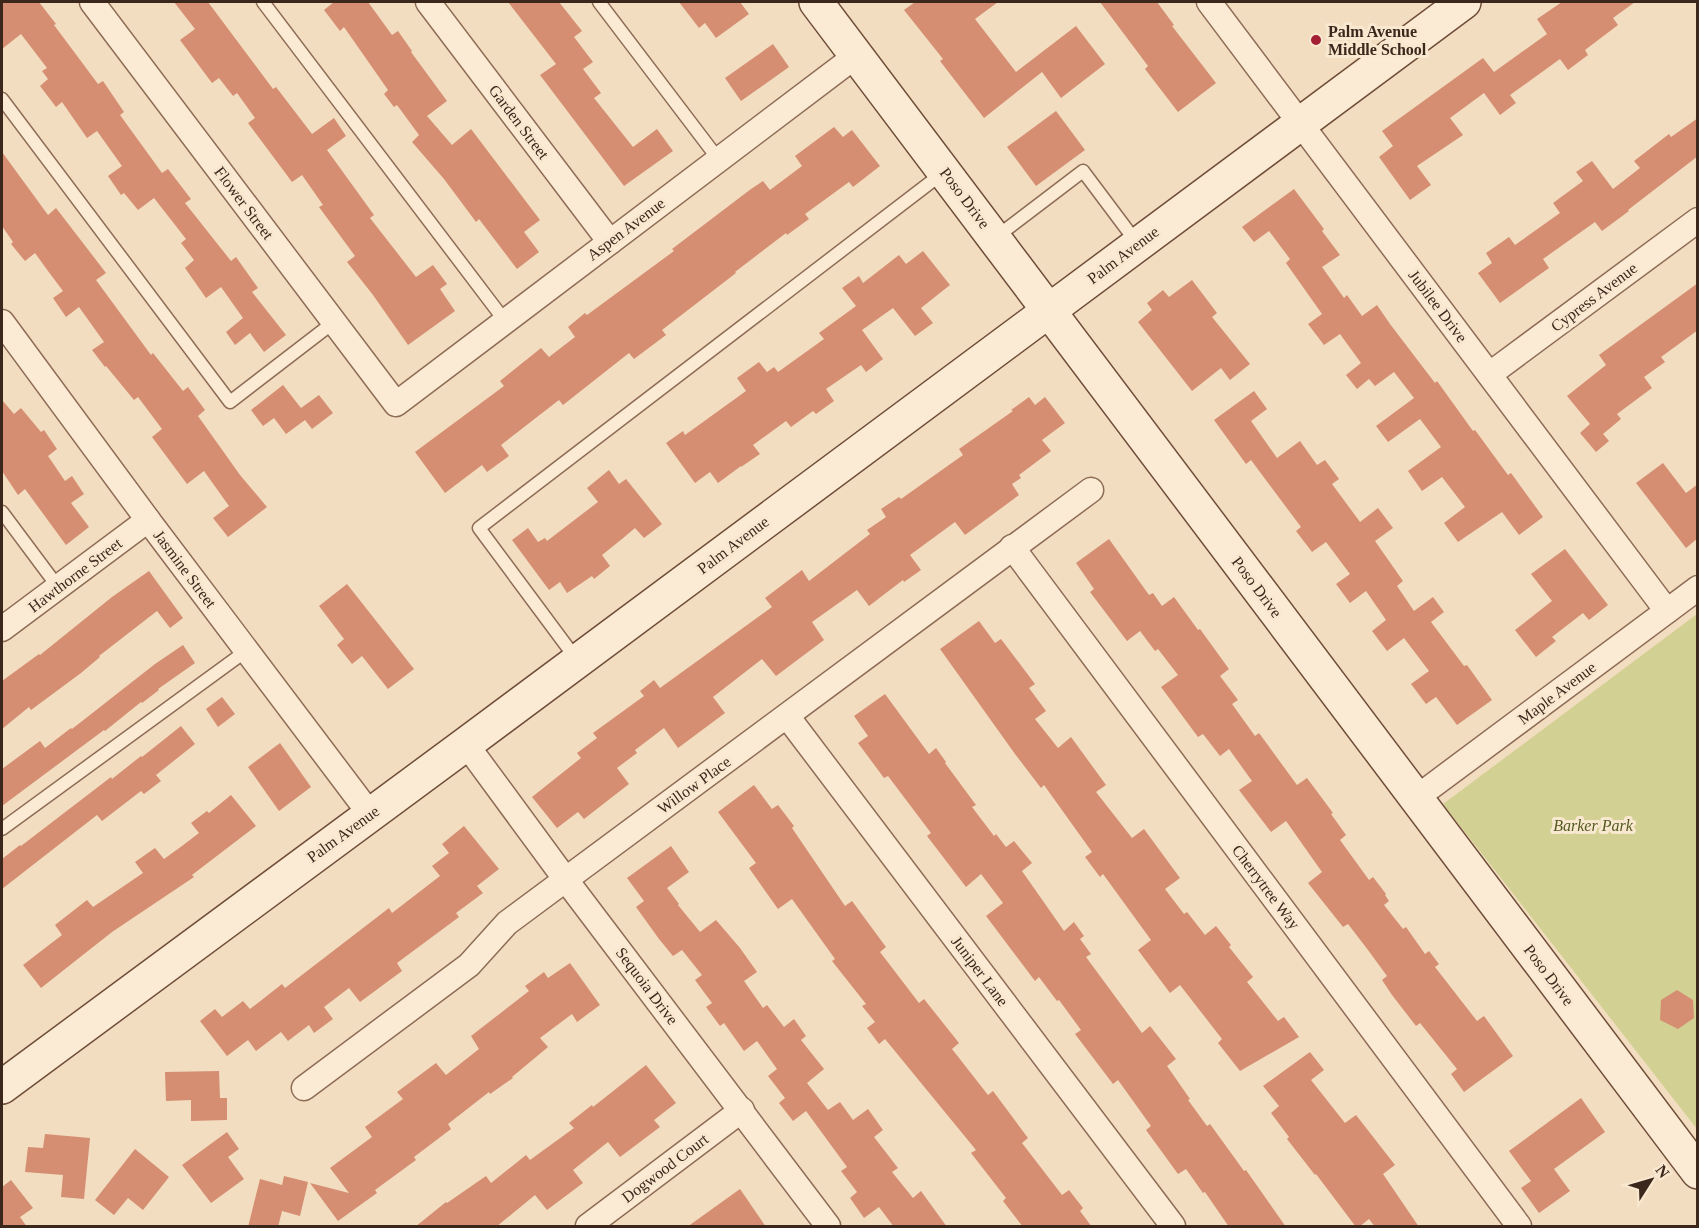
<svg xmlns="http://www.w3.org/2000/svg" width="1699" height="1228" font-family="'Times New Roman',serif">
	<rect width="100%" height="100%" fill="#f2ddc0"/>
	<!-- green -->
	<polygon fill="#d2d193" points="1697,614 1697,1129 1443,804"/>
	<!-- building -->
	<g fill="#d58e72">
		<polygon points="2,2 39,2 56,24 54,25 98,84 103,81 124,112 120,115 162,173 168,169 191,199 185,203 231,261 236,257 258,288 252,292 286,335 264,352 250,333 235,345 226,332 243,318 221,287 206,298 185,268 194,260 181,243 186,239 154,198 138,210 124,193 121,195 108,176 122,166 97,131 87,138 62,102 56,107 40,86 48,79 42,71 47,68 21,34 2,49"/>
		<polygon points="174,2 208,2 273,89 276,87 312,134 334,118 346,136 327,150 374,215 370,218 416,277 433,265 447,284 440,289 455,311 408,345 373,295 347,262 355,256 319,207 323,205 302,175 292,182 248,123 255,118 237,93 233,96 219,78 212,83 180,40 195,29"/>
		<polygon points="334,2 368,2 392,35 398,31 412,51 411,52 447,101 427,116 452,145 471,129 540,220 524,232 539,252 517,269 479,219 476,222 444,179 412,142 419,135 397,105 394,107 384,94 388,90 344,27 340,31 324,10"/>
		<polygon points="508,2 559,2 582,31 574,37 593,62 583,69 601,93 594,98 633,147 657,129 673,151 624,186 540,75 556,64"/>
		<polygon points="679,2 740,2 749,14 716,38 705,23 699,28"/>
		<polygon points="915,2 998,2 975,19 1016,72 1076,26 1105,64 1061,98 1042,72 984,118 940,61 943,59 904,10"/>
		<polygon points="1100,2 1157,2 1174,25 1172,26 1216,83 1178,112 1145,69 1148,66"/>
		<polygon points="1562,2 1635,2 1613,18 1618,25 1585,50 1588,55 1568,70 1560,59 1510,95 1516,103 1500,115 1484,93 1450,118 1463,135 1417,166 1431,185 1410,200 1379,157 1393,146 1382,131 1483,58 1494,72 1547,34 1537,19"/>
		<polygon points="773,44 789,67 741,101 725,78"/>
		<polygon points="1056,111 1085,150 1036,186 1007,147"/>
		<polygon points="1698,118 1698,156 1628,210 1629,211 1602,231 1595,222 1543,259 1549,268 1500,303 1478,273 1492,263 1486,253 1509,237 1515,245 1560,213 1553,203 1583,181 1576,172 1592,161 1613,189 1640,168 1634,161 1669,134 1671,137"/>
		<polygon points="834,127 843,137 852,130 880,166 853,187 849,182 805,214 809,219 787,235 786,233 735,272 736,273 662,330 666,335 634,359 629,353 563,405 559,400 501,445 509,456 487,472 482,465 445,493 415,452 504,386 500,381 541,348 549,357 575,337 568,327 585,313 587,315 674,251 672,249 751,189 763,181 770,190 802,166 795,156"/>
		<polygon points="2,152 48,215 56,208 83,243 106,273 96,280 151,355 153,353 183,391 188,387 205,410 198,416 240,475 267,507 228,537 213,518 229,506 204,471 187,484 152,437 162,429 138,397 134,400 106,366 105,367 92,350 104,342 79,307 66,317 53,298 63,291 48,271 35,253 25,261 11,244 13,242 2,226"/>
		<polygon points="1294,189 1324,229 1322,231 1340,255 1322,267 1344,298 1347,295 1362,316 1377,305 1390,324 1435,383 1437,381 1473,431 1475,430 1508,475 1511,473 1543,517 1519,535 1502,512 1458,542 1444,523 1465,507 1442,477 1422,491 1408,471 1441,447 1420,419 1388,442 1376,426 1414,398 1394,372 1375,386 1369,379 1357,389 1346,375 1361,363 1340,334 1324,345 1308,324 1322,314 1286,263 1290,259 1269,231 1254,242 1242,227"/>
		<polygon points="923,251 950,285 921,308 933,323 915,336 893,308 862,330 883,359 866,372 861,365 826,389 834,401 816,414 813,411 791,427 786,421 753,445 760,454 741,467 741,466 718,483 710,472 695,483 666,443 683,431 685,435 746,391 737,378 759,362 767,372 774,367 778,372 824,339 819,333 856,306 842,288 859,276 863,283 899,255 906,264"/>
		<polygon points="1192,280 1217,313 1212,317 1250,364 1230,380 1221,368 1192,391 1138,322 1152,310 1147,303 1163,290 1169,297"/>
		<polygon points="1698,283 1698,330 1661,357 1665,362 1644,377 1652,388 1617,414 1621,419 1603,434 1609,441 1596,452 1580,433 1590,424 1567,396 1606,365 1599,355"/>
		<polygon points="283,385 301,408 319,395 333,413 312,429 305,420 286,434 274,418 263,426 251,410"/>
		<polygon points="1254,391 1267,409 1251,421 1277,458 1300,441 1317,465 1325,460 1339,479 1332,484 1360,522 1378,508 1393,528 1375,541 1403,581 1397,586 1414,611 1433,597 1444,612 1431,622 1464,666 1467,665 1492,700 1457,725 1436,697 1426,704 1411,684 1429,671 1404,638 1387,651 1372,631 1386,620 1366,591 1350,603 1336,584 1350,574 1326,542 1312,552 1296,531 1301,527 1251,460 1246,464 1214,420"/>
		<polygon points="1029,397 1035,405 1045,397 1065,423 1042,440 1051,451 1019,475 1021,478 1012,484 1019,495 965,535 955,522 910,555 921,570 904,582 903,580 869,606 857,590 812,622 824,640 776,676 762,659 713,697 725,713 678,748 664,728 635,750 637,753 617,768 629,784 584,819 578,812 557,828 532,797 581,758 577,753 597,738 593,733 644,696 640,691 654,680 660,688 772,607 765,598 802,570 809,581 870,534 867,530 886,517 881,509 899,497 901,499 963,455 959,449 1013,411 1011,410"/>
		<polygon points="2,400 14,414 21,408 41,432 44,430 57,449 48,456 65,481 72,476 84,494 71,503 89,527 66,545 25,489 18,495 2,471"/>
		<polygon points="1663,463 1686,493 1698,484 1698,538 1686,548 1636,483"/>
		<polygon points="609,470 619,484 626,479 662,524 644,538 635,528 622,539 602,555 610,566 594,579 592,576 567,593 560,582 549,590 512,540 528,528 538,542 545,538 547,541 598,502 587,488"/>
		<polygon points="1109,539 1149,595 1153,593 1162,606 1174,597 1198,630 1200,629 1229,669 1220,676 1238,700 1232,704 1255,736 1259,733 1297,785 1307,778 1333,813 1331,814 1346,835 1340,840 1369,880 1373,877 1386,894 1385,895 1389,901 1384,905 1403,929 1406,927 1425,954 1429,951 1439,964 1435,967 1477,1021 1484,1016 1513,1056 1464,1092 1451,1074 1457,1069 1420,1023 1416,1026 1392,995 1382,980 1387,976 1368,950 1348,924 1343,927 1308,883 1322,872 1286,821 1271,832 1239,790 1252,781 1229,749 1220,756 1203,734 1198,737 1161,687 1178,675 1158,649 1155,651 1140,631 1127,641 1090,592 1094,589 1076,563"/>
		<polygon points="1565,549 1608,605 1589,620 1583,613 1552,637 1556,641 1536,657 1515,630 1552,601 1531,574"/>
		<polygon points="149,571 183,618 170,628 157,611 99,656 100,657 81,673 31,710 29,707 2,729 2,681 39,654 40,655 112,597"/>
		<polygon points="347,584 414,669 388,689 362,656 352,664 337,645 344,639 319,606"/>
		<polygon points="979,621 995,643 1001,639 1035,684 1029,688 1046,711 1035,719 1058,748 1071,737 1106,785 1096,792 1132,838 1144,829 1180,878 1165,889 1184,914 1187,912 1205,935 1216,926 1231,945 1229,947 1253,977 1247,982 1278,1021 1284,1017 1299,1037 1240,1071 1218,1043 1222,1039 1180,985 1170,993 1138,950 1151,940 1103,874 1100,877 1085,857 1092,852 1044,785 1041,788 1015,754 940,649"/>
		<polygon points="183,645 195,663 158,689 159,690 142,703 141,702 105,731 104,730 2,806 2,769 40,741 45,748 71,728 72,729 155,664"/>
		<polygon points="885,694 929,754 936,748 946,762 945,763 976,805 972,807 994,836 996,834 1006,847 1014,841 1032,863 1022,871 1064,931 1074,922 1084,936 1080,939 1091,954 1086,957 1142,1033 1150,1026 1176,1059 1167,1066 1190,1099 1188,1100 1207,1126 1210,1124 1244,1171 1246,1170 1286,1227 1229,1227 1205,1192 1203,1193 1186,1169 1178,1174 1146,1130 1151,1126 1118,1080 1113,1084 1075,1034 1081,1030 1059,1000 1057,1001 1039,977 1035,981 986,916 1003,903 981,874 966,887 927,836 931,833 888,776 884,778 858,743 868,736 854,716"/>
		<polygon points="222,697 235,714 218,727 206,709"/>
		<polygon points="181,726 195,744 156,775 161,781 144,794 141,791 102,821 97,815 2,889 2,859 20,845 21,846 111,777 112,779 141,756 142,757"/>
		<polygon points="280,743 311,787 279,811 248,767"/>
		<polygon points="754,785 772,809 778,805 794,826 792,828 845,906 852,901 886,947 880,952 919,1003 924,999 959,1043 952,1049 988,1095 993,1091 1028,1138 1022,1143 1062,1195 1069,1190 1083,1208 1080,1211 1092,1227 1023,1227 1003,1201 1006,1198 971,1153 976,1150 885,1039 879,1044 867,1028 875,1022 862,1006 866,1004 832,961 835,959 792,899 778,909 749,868 756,863 718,812"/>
		<polygon points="231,795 256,826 192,875 194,877 112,932 41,988 23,965 62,935 55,925 87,900 93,907 143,873 135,862 155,848 164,859 182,846 199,833 191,823 207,811 209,813"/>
		<polygon points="464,826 499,869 477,886 483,893 456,913 459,917 397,963 402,971 360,1002 349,988 324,1007 333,1019 314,1033 309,1025 288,1041 281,1032 256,1051 248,1040 227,1056 200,1021 215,1009 222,1017 243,1001 250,1009 282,984 285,988 389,908 392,913 440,876 432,866 449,853 442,844"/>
		<polygon points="671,846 689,872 667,888 679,904 678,905 700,932 716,920 740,948 757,972 744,981 763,1008 767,1005 784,1027 794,1019 806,1036 801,1040 824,1069 807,1083 828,1110 840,1102 853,1120 868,1109 883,1130 874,1137 898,1168 892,1172 913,1198 921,1191 947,1227 894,1227 879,1207 864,1218 850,1198 857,1192 841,1171 847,1167 806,1111 793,1121 779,1103 785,1098 768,1076 777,1069 757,1041 744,1051 724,1023 720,1026 706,1007 712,1003 695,980 702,975 682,950 673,956 659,939 636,907 644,901 627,878"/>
		<polygon points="570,963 600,1005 577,1022 572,1014 540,1038 548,1047 512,1077 513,1078 490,1094 489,1092 448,1124 451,1129 414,1157 416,1160 375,1190 377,1193 338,1221 310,1183 349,1193 330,1168 372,1137 365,1127 403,1099 397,1092 436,1063 446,1075 479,1049 471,1036 529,991 525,986 544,972 548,978"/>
		<polygon points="1677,990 1693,1000 1694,1018 1678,1029 1660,1020 1661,1000"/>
		<polygon points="1310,1052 1324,1070 1311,1080 1345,1123 1356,1115 1395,1165 1383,1174 1419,1227 1375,1227 1369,1219 1359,1227 1356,1227 1316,1174 1315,1175 1287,1139 1289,1137 1271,1113 1279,1106 1263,1086"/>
		<polygon points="646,1065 676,1103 654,1120 660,1127 620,1157 608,1142 573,1170 583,1183 547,1210 535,1195 496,1227 415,1227 446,1202 447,1203 486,1176 491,1183 526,1155 530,1160 574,1128 569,1123 592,1105 593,1107"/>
		<polygon points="219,1071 220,1098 227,1098 227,1120 191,1121 191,1100 166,1101 165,1072"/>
		<polygon points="1581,1098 1605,1132 1554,1169 1570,1191 1539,1213 1521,1188 1531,1181 1509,1151"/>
		<polygon points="227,1132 239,1149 228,1157 244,1179 211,1203 182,1165"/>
		<polygon points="45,1134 90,1138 84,1199 61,1197 63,1175 25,1172 28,1147 43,1148"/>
		<polygon points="135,1149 169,1177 143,1210 128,1198 114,1215 95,1200"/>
		<polygon points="284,1176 308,1182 300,1216 282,1211 278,1227 248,1227 260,1179 282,1185"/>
		<polygon points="11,1180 33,1208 20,1217 27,1227 2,1227 2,1187"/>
		<polygon points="740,1189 766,1227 687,1227"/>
	</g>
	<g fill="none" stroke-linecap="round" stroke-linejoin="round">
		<defs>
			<g id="lane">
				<polyline points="263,2 505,321"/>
				<polyline points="599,2 719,160"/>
				<polyline points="2,99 230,402 334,322"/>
				<polyline points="995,238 1083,171 1137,243"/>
				<polyline points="2,512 58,587"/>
				<polyline points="577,660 479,528 944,172"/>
				<polyline points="2,829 246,651"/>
			</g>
			<g id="street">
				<polyline points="92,2 396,404 857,55"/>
				<polyline points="428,2 610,242"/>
				<polyline points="1209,2 1667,611"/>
				<polyline points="2,322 148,520 370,814"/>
				<polyline points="1490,374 1698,220"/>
				<polyline points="1012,547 1519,1226"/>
				<polyline points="2,629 148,520"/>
				<polyline points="787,716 1173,1226"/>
				<polyline points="466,744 566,880 828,1226"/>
				<polyline points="1416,798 1698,588"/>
				<polyline points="304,1088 469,965 507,923 1091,490"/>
				<polyline points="588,1226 742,1110"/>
			</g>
			<g id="secondary">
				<polyline points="816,2 1698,1172"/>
				<polyline points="2,1087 466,744 1464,2"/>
			</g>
		</defs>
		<!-- lane casing -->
		<use href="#lane" stroke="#8e6c56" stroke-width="15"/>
		<!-- street casing -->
		<use href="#street" stroke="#8e6c56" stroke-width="27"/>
		<!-- secondary casing -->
		<use href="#secondary" stroke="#6f4d39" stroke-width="36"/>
		<!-- lane -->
		<use href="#lane" stroke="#fcebd4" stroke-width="12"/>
		<!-- street -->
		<use href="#street" stroke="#fcebd4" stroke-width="24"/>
		<!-- secondary -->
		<use href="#secondary" stroke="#fcebd4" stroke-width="33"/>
	</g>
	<!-- markers -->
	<circle fill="#a31f32" stroke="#f9e8d0" stroke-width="2" cx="1316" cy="40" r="6"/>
	<g text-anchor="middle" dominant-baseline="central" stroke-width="6" stroke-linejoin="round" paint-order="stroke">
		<!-- poi labels -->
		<g font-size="16" font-weight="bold" fill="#3c271c" stroke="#f9e8d0" text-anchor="start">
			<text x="1328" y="31">Palm Avenue<tspan x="1328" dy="18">Middle School</tspan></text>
		</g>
		<!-- street labels -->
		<g font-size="16" fill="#3c271c" stroke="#f9e8d0">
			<text transform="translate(519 122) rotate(53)">Garden Street</text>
			<text transform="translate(965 198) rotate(53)">Poso Drive</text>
			<text transform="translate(244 203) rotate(53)">Flower Street</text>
			<text transform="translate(626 229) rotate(-37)">Aspen Avenue</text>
			<text transform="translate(1123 255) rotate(-37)">Palm Avenue</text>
			<text transform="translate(1594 297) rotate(-37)">Cypress Avenue</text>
			<text transform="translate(1438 306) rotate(53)">Jubilee Drive</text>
			<text transform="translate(733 545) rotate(-37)">Palm Avenue</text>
			<text transform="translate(185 569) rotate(53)">Jasmine Street</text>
			<text transform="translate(75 575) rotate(-37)">Hawthorne Street</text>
			<text transform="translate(1257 587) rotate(53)">Poso Drive</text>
			<text transform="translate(1557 693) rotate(-37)">Maple Avenue</text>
			<text transform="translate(694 785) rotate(-36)">Willow Place</text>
			<text transform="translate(343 834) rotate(-36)">Palm Avenue</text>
			<text transform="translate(1266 887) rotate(53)">Cherrytree Way</text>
			<text transform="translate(980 971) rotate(53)">Juniper Lane</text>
			<text transform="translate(1549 975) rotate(53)">Poso Drive</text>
			<text transform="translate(647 986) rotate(53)">Sequoia Drive</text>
			<text transform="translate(665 1168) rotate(-37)">Dogwood Court</text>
		</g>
		<!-- park labels -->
		<g font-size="16" font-style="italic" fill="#535a20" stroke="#f9e8d0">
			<text x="1593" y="825">Barker Park</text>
		</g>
	</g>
	<!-- border -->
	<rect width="1699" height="1228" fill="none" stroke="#3c271c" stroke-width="6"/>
	<!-- north arrow -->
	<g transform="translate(1651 1180) rotate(53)" stroke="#f9e8d0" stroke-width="4.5" paint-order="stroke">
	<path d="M0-4.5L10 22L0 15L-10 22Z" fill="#3c271c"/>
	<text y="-9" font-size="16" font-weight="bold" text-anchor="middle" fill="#3c271c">N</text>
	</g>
</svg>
